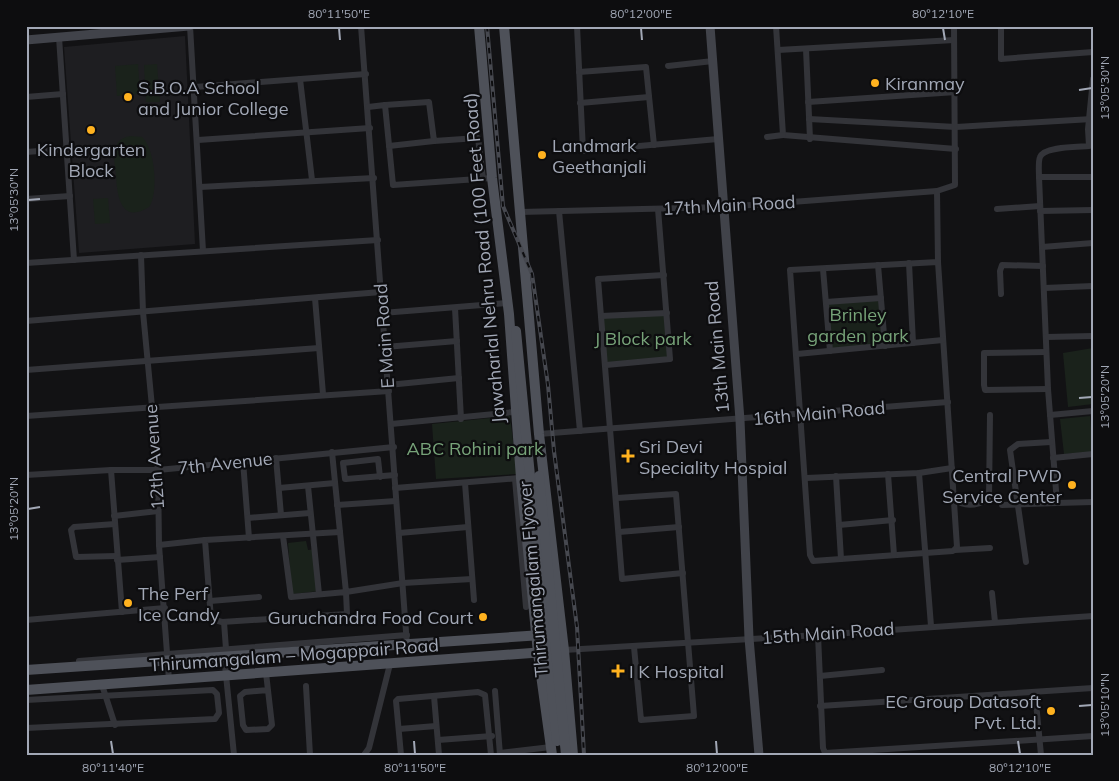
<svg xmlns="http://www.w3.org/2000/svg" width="1119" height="781" font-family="Mulish,sans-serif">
	<rect width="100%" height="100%" fill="#121214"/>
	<!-- built -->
	<polygon fill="#1e1e21" points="185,36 195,244 79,253 64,47"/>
	<!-- green -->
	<g fill="#1a221b">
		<polygon points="138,64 140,94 117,96 115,66"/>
		<polygon points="157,64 160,102 146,102 144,65"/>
		<path d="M130,136l12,1c13,11 17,57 7,70 -29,18 -32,-13 -33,-32 -1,-10 -4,-23 1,-31 3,-5 8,-7 13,-8z"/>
		<polygon points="108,198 110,223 95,224 93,199"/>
		<polygon points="881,298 885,346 830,351 826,302"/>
		<polygon points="667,313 670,359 606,365 601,316"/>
		<polygon points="1093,348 1093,404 1068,407 1063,353"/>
		<polygon points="510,416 517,474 436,479 432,424"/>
		<polygon points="1090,416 1093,452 1064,454 1060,419"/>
		<polygon points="306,541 308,550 316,549 319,591 292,594 288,543"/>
	</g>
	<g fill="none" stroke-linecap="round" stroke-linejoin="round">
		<!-- street -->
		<g stroke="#333439" stroke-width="6">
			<polyline points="190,26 203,251"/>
			<polyline points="361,26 407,645"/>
			<polyline points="577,26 583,151 718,139"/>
			<polyline points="776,26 783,135 956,149"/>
			<polyline points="1001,26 1001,59 1093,52"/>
			<polyline points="59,37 74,260"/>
			<polyline points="806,49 810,139"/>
			<polyline points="778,50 954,40"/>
			<polyline points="668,66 713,61"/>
			<polyline points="579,72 646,67 654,145"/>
			<polyline points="300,79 312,180"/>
			<path d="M1093,79l-5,50 1,17c-10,1 -45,0 -49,11 -2,5 -1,14 -1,20l9,212 9,114 36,-1"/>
			<polyline points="195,87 366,74"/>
			<polyline points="26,97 63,94"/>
			<polyline points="808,102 956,92"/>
			<polyline points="580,103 649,97"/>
			<polyline points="385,105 429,102 434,141 478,138 483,178"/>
			<polyline points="368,107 385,105 393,185 492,178"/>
			<polyline points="809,119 956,127 1092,119"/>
			<polyline points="767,137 783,135"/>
			<polyline points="198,140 370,128"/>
			<polyline points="389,146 434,141"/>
			<polyline points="26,152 66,149"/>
			<polyline points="1039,177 1093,177"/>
			<polyline points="200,187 374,178"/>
			<polyline points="26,199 70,196"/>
			<polyline points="997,209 1040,206"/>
			<polyline points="559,211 580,431"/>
			<polyline points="1040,211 1093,210"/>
			<polyline points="520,212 724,207 937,191"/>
			<polyline points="1042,247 1093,243"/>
			<polyline points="141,255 143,312 158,470 159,545 169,680"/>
			<polyline points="938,262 790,270 810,555 813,561 953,551 957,547 938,262 937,191 955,185 954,26"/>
			<polyline points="26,263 378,240"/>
			<polyline points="909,263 913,343"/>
			<polyline points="878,265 885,346"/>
			<polyline points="823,269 830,351"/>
			<polyline points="664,275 598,279 622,579 683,573"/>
			<polyline points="1044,288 1093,286"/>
			<polyline points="1001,294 1000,271 1002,265 1043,266"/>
			<polyline points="315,298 323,394"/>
			<polyline points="826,302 881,298"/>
			<polyline points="455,308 461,419"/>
			<polyline points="382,313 507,303"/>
			<polyline points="601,316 667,313"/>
			<polyline points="26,321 381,292"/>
			<polyline points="1046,337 1093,336"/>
			<polyline points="385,347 457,341"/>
			<polyline points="1046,352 984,353 984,385 985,390 1048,389"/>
			<polyline points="797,354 943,340"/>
			<polyline points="606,365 670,359 658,209"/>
			<polyline points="26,370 319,348"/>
			<polyline points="388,385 459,378"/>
			<polyline points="1050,415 1093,411"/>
			<polyline points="26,416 389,391"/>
			<polyline points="391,424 514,412"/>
			<polyline points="539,434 948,402"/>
			<polyline points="332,452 346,592 403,583 472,579"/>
			<polyline points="276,458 281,515"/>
			<polyline points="1053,458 1093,454"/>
			<polyline points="243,461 249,538"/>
			<polyline points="111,470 122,612"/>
			<polyline points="919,473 931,626"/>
			<polyline points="888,474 894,555"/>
			<polyline points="26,475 111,470 158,470 394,447"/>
			<polyline points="836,476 841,559"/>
			<polyline points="380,477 378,459 343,463 345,479 346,479 395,475"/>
			<polyline points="806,478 919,473 952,468"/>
			<polyline points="515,479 526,607"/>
			<polyline points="465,483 474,600"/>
			<polyline points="308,486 319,594"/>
			<polyline points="279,488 335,483"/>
			<polyline points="395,488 519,478"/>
			<polyline points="617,498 676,494 694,716 641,720 634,647"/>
			<path d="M954,499c11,9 24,6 35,0l1,-84"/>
			<polyline points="337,505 396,501"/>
			<polyline points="1002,505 1057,503"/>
			<polyline points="114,516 158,511"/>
			<polyline points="248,518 310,513"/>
			<polyline points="115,524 74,527 71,530 76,557 117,556"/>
			<polyline points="839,525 893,520"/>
			<polyline points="619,532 679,527"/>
			<polyline points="399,533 468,527"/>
			<polyline points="283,536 291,597 346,592 347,614 222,622 211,619 205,540 340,532"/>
			<polyline points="159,545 205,540"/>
			<polyline points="955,550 990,548"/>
			<polyline points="117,560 160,557"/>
			<polyline points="1026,562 1010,450 1018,444 1051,442"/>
			<polyline points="992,593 995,622"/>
			<polyline points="210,601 259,597"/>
			<polyline points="26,620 165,608"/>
			<polyline points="224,622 226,649"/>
			<polyline points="818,635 823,748 825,753 1093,736"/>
			<polyline points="564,650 818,635 1093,616"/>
			<polyline points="224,655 234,755"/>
			<polyline points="79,661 407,635"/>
			<polyline points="266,673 272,725 268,729 246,730 243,725 240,696 245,692 268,690"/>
			<polyline points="820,676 882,670"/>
			<polyline points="102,685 115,725"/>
			<polyline points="306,686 310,755"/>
			<polyline points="495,691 500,755"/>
			<polyline points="1035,692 1041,755"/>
			<polyline points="434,696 439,755"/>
			<polyline points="26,700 213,690 217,694 219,713 215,719 26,728"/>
			<polyline points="820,706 1093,688"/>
			<polyline points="399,729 436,726"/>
			<polyline points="438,740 492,736"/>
			<polyline points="500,753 551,747"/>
			<polyline points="364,755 369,748 390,664"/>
			<polyline points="401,755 396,701 398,699 478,692 485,695 491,755"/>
		</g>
		<!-- secondary -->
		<g stroke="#41434a" stroke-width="9">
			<polyline points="710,26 740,420 749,638 759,755"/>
			<polyline points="26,40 189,26"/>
		</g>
		<!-- primary -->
		<g stroke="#4e5159" stroke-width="10">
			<polyline points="479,26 492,178 509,314 521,478 538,653 552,755"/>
			<polyline points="504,26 539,434 564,650 573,755"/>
			<polyline points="516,331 530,476"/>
			<polyline points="26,670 542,635"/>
			<polyline points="26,690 545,652"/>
		</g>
		<defs>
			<polyline id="rail" points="487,26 503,206 532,274 548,385 554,451 577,627 584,755"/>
		</defs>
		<!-- rail casing -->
		<use href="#rail" stroke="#46484f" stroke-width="4"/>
		<!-- rail -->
		<use href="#rail" stroke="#0d0d0f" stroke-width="2" stroke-dasharray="5.5" stroke-linecap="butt"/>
		<!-- primary-bridge -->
		<g stroke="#4e5159" stroke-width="10">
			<polyline points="530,476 557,741"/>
			<polyline points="539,476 566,755"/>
		</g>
	</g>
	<!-- ticks -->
	<path fill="none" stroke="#a2a8b6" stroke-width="2" d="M339,28l1,12M641,28l1,12M943,28l2,12M1079,90l13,-2M28,200l12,-1M1079,398l13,-1M28,509l12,-2M1079,706l13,-1M111,741l2,13M414,741l1,13M716,741l1,13M1018,741l2,13"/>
	<!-- markers -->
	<g fill="#ffb21f" stroke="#0d0d0f" stroke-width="2">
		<circle cx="875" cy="83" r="5"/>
		<circle cx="128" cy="97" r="5"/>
		<circle cx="91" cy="130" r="5"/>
		<circle cx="542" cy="155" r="5"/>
		<path d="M625.5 448.5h5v5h5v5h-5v5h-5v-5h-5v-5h5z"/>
		<circle cx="1072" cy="485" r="5"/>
		<circle cx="128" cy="603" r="5"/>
		<circle cx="483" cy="617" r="5"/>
		<path d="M615.5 663.5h5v5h5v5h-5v5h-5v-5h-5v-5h5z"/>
		<circle cx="1051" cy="711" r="5"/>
	</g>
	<g text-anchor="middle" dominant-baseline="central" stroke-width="4.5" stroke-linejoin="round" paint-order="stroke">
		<!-- poi labels -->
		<g font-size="18" fill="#a2a8b6" stroke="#0d0d0f" text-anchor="start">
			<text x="885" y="83">Kiranmay</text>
			<text x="138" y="87">S.B.O.A School<tspan x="138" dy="21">and Junior College</tspan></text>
			<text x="552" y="145">Landmark<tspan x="552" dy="21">Geethanjali</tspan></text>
			<text x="91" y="149" text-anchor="middle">Kindergarten<tspan x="91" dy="21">Block</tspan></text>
			<text x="639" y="446">Sri Devi<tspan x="639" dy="21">Speciality Hospial</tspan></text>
			<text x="1062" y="475" text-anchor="end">Central PWD<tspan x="1062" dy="21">Service Center</tspan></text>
			<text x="138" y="593">The Perf<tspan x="138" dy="21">Ice Candy</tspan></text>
			<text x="473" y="617" text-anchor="end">Guruchandra Food Court</text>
			<text x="629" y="671">I K Hospital</text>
			<text x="1041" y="701" text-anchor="end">EC Group Datasoft<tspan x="1041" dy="21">Pvt. Ltd.</tspan></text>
		</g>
		<!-- street labels -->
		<g font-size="18" fill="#a2a8b6" stroke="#0d0d0f">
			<text transform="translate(729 205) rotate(-3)">17th Main Road</text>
			<text transform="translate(484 258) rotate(-95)">Jawaharlal Nehru Road (100 Feet Road)</text>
			<text transform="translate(384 336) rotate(-94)">E Main Road</text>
			<text transform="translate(717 347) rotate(-95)">13th Main Road</text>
			<text transform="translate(819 413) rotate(-5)">16th Main Road</text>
			<text transform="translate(154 457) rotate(-94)">12th Avenue</text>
			<text transform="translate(225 463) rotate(-6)">7th Avenue</text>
			<text transform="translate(533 579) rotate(-95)">Thirumangalam Flyover</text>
			<text transform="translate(828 633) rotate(-4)">15th Main Road</text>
			<text transform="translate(294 655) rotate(-4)">Thirumangalam – Mogappair Road</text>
		</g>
		<!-- park labels -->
		<g font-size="18" fill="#77a379" stroke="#0d0d0f">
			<text x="858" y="314">Brinley<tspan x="858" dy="21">garden park</tspan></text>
			<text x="643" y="338">J Block park</text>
			<text x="475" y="448">ABC Rohini park</text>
		</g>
	</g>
	<!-- border -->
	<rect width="1119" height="781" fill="none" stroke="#0d0d0f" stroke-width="55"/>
	<rect x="28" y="28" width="1064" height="726" fill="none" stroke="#a2a8b6" stroke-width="2"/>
	<g font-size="12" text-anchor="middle" fill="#a2a8b6">
		<text x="339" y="18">80°11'50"E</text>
		<text x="641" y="18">80°12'00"E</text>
		<text x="943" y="18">80°12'10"E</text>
		<text transform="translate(1105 88) rotate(-90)" y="4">13°05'30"N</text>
		<text transform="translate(14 200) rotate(-90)" y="4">13°05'30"N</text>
		<text transform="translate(1105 397) rotate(-90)" y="4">13°05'20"N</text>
		<text transform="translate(14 509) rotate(-90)" y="4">13°05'20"N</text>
		<text transform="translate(1105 705) rotate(-90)" y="4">13°05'10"N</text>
		<text x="113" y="772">80°11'40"E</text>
		<text x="415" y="772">80°11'50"E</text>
		<text x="717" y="772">80°12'00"E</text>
		<text x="1020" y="772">80°12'10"E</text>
	</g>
</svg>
